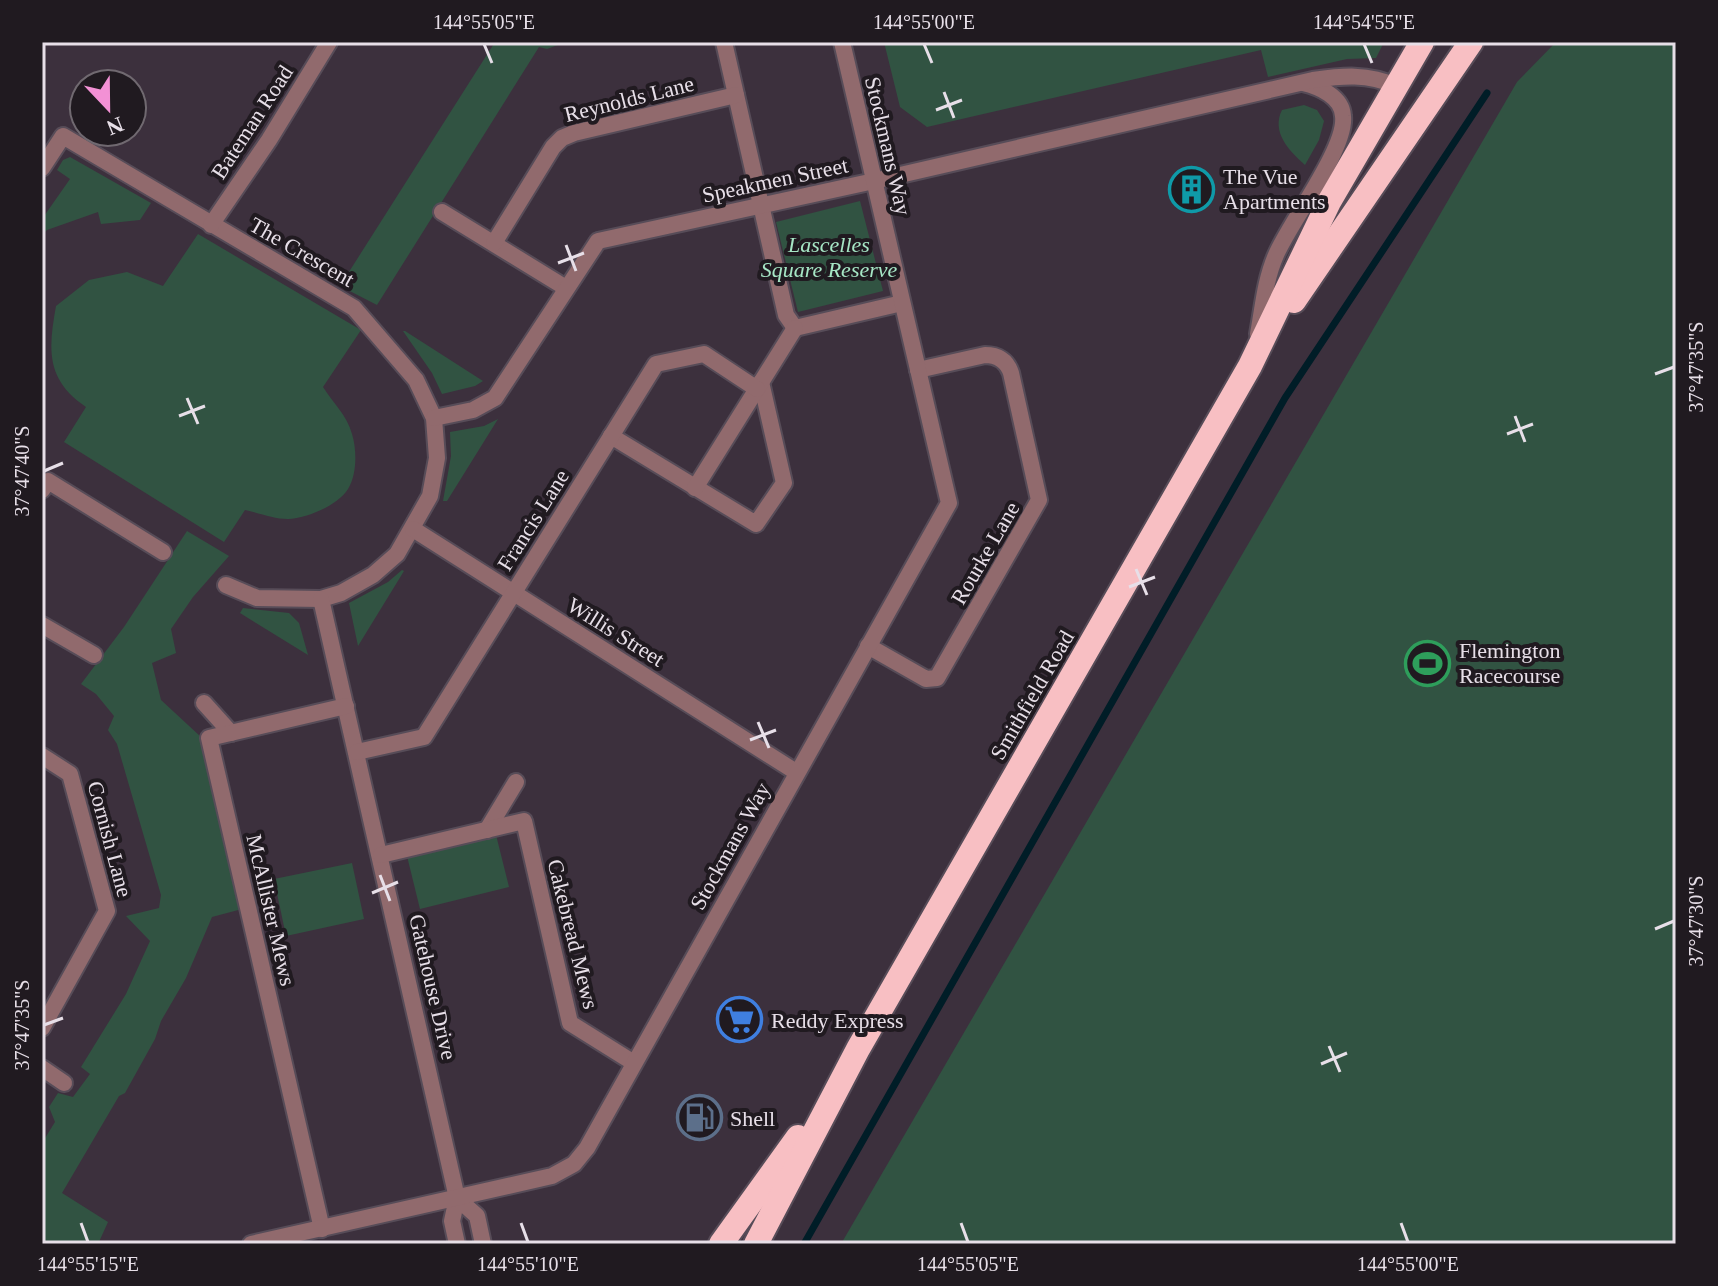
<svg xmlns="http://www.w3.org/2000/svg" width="1718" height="1286" font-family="Georgia,serif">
	<rect width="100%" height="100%" fill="#3c303d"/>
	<!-- green -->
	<g fill="#315342">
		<polygon points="495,42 566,42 547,49 539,47 377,305 340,286"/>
		<polygon points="884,42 1384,42 1376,58 1347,59 1268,77 1261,50 927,127 900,107"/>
		<polygon points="1556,42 1676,42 1676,1244 841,1244 1517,82"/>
		<path d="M1304,105l13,5 7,11 -5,19 -14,25c-16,-14 -34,-33 -23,-55z"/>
		<polygon points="70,157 151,203 140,220 101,224 98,212 47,230 42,235 42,219 70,179 57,170 63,160"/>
		<polygon points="860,201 883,291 798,312 776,222"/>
		<path d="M198,234l163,96 -38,57c10,16 24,28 29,47 5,16 5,41 -4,55 -11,17 -41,29 -60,30 -14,0 -29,-6 -43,-9l-21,32 -160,-100 22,-35c-40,-27 -38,-57 -30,-101l33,-26 38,-8 36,14z"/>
		<polygon points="403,331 405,331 483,381 475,386 442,394 432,373"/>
		<polygon points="498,419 447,501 443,501 451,456 450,432 484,426"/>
		<polygon points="187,531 229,556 193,597 171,629 176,653 152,663 161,700 201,737 242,909 212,917 186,978 161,1021 155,1039 125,1093 119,1096 62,1193 108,1222 98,1244 42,1244 42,1143 55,1122 49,1107 58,1093 73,1097 90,1074 81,1067 126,994 150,941 126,916 159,908 161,895 117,744 108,730 114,716 96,694 81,684 124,627"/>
		<polygon points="402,570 404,571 358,646 349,603 388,582"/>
		<polygon points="243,608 289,613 299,623 308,655 240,613"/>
		<polygon points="496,835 509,887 420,909 407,856"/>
		<polygon points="352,863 364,919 286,936 274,879"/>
	</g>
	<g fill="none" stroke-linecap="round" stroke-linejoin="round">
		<!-- stream -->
		<polyline stroke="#001d27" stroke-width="7" points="804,1244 1285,398 1487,93"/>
		<defs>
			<g id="street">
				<polyline points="724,42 786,315 795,328 902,303"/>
				<polyline points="42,168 63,136 354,308 416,380 434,418 437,458 430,496 397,554 373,575 341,593 321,599 257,598 226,585"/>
				<polyline points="442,212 566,288"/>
				<polyline points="211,225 269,140 329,42"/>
				<polyline points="494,243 553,147 562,138 574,133 736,95"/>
				<path d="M1258,334c5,-27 7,-54 18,-79 14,-33 71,-107 67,-139 -1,-19 -23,-29 -40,-33"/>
				<path d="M434,418l39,-8 22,-12 103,-157 276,-60 439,-101c28,-4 56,-7 82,6"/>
				<polyline points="611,436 756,524 784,483 761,382"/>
				<polyline points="695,488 795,328"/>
				<polyline points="42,490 48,481 163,552"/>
				<polyline points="413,529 796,772"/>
				<polyline points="321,599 457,1198 452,1221 457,1244"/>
				<polyline points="42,625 94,655"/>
				<path d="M868,646l58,33 11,-1 102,-178 -28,-127c-4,-12 -13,-18 -26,-18l-67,15"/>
				<polyline points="204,703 231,733"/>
				<polyline points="357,752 424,737 656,364 704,354 757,389"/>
				<polyline points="42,756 70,774 107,911 42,1028"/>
				<polyline points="487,830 516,782"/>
				<polyline points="381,855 524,821 570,1023 634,1063"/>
				<polyline points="42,1068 64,1083"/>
				<polyline points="457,1198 477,1216 483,1244"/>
				<polyline points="322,1229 209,738 346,706"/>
				<polyline points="251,1244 552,1176 574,1164 587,1148 949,503 842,42"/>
			</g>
			<g id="highway">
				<polyline points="1294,301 1471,42"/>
				<polyline points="721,1244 798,1137"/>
				<polyline points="756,1244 858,1049 1250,366 1329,202 1422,42"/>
			</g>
		</defs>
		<!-- street casing -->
		<use href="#street" stroke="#574c58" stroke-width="20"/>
		<!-- highway casing -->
		<use href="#highway" stroke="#574c58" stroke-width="28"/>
		<!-- street -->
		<use href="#street" stroke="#916a6d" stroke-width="16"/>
		<!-- highway -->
		<use href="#highway" stroke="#f8bfc3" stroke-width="24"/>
	</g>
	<!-- ticks -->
	<path fill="none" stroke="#e7dfe8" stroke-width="3" d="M484,44l8,19M924,44l8,19M1364,44l8,19M944,92l10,26M936,110l26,-10M566,245l10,26M558,263l26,-10M1655,374l19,-7M187,398l11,26M179,416l26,-10M1515,416l10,26M1507,434l26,-10M44,471l19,-8M1136,569l11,26M1129,587l26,-10M758,722l11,26M750,740l26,-10M380,875l10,26M372,893l26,-11M1655,929l19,-8M44,1025l19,-7M1329,1046l11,26M1321,1064l26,-11M81,1223l7,19M521,1223l7,19M961,1223l7,19M1401,1223l7,19"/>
	<!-- icons -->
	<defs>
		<symbol id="building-ring" viewBox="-11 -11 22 22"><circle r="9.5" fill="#201a20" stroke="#0f9aa8" stroke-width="1.5"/><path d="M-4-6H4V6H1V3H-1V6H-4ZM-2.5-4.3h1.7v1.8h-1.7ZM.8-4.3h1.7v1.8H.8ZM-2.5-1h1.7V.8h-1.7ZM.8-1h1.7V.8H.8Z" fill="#0f9aa8"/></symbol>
		<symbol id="stadium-ring" viewBox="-11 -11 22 22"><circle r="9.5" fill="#201a20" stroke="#2e9e5b" stroke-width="1.5"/><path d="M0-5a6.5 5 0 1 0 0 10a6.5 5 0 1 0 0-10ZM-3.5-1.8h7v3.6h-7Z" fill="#2e9e5b"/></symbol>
		<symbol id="supermarket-ring" viewBox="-11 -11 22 22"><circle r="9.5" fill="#201a20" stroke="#3f7fe0" stroke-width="1.5"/><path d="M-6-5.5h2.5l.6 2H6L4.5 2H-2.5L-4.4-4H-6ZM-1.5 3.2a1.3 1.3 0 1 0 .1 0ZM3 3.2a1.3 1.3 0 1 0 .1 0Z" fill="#3f7fe0"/></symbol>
		<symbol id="fuel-ring" viewBox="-11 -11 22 22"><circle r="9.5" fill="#201a20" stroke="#5c6f8a" stroke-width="1.5"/><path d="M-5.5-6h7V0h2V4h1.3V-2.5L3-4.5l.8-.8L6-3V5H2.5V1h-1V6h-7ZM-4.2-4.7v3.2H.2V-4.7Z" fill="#5c6f8a"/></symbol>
	</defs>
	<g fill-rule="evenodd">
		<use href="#building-ring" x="1166" y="164" width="51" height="51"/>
		<use href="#stadium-ring" x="1402" y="638" width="51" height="51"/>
		<use href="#supermarket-ring" x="714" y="994" width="51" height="51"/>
		<use href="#fuel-ring" x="674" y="1092" width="51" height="51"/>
	</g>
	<g text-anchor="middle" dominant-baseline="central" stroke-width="8" stroke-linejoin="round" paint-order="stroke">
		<!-- street labels -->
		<g font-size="22" fill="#e7dfe8" stroke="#201a20">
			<text transform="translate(629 99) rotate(-14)">Reynolds Lane</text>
			<text transform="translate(252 122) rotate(-57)">Bateman Road</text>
			<text transform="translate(888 146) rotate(77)">Stockmans Way</text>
			<text transform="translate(775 180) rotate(-12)">Speakmen Street</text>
			<text transform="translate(302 252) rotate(30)">The Crescent</text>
			<text transform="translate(533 520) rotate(-58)">Francis Lane</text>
			<text transform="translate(985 553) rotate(-60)">Rourke Lane</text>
			<text transform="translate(616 632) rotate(32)">Willis Street</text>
			<text transform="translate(1032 695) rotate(-60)">Smithfield Road</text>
			<text transform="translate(110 839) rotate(75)">Cornish Lane</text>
			<text transform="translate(730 846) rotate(-61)">Stockmans Way</text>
			<text transform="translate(271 910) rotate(77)">McAllister Mews</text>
			<text transform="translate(573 934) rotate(76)">Cakebread Mews</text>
			<text transform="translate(433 987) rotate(77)">Gatehouse Drive</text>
		</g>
		<!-- poi labels -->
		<g font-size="22" fill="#e7dfe8" stroke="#201a20" text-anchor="start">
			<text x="1223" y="176">The Vue<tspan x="1223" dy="25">Apartments</tspan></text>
			<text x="1459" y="650">Flemington<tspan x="1459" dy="25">Racecourse</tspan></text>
			<text x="771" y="1020">Reddy Express</text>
			<text x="730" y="1118">Shell</text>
		</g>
		<!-- park labels -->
		<g font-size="22" font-style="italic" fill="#a6e6c5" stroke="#201a20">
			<text x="829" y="244">Lascelles<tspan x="829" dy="25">Square Reserve</tspan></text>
		</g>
	</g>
	<!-- border -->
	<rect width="1718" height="1286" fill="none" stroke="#201a20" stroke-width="88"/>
	<!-- north arrow -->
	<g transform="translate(108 108) rotate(158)"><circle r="38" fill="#201a20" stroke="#706970" stroke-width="2"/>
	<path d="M0-6L14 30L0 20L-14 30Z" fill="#f391d5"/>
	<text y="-12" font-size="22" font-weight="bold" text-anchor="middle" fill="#e7dfe8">N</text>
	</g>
	<rect x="44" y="44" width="1630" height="1198" fill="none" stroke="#e7dfe8" stroke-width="3"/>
	<g font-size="20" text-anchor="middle" fill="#e7dfe8">
		<text x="484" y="29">144°55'05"E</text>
		<text x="924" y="29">144°55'00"E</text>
		<text x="1364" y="29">144°54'55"E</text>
		<text transform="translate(1696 367) rotate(-90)" y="7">37°47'35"S</text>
		<text transform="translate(22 471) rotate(-90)" y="7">37°47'40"S</text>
		<text transform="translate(1696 921) rotate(-90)" y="7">37°47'30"S</text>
		<text transform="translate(22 1025) rotate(-90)" y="7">37°47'35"S</text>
		<text x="88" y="1271">144°55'15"E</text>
		<text x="528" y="1271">144°55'10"E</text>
		<text x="968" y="1271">144°55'05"E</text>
		<text x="1408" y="1271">144°55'00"E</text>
	</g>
</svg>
